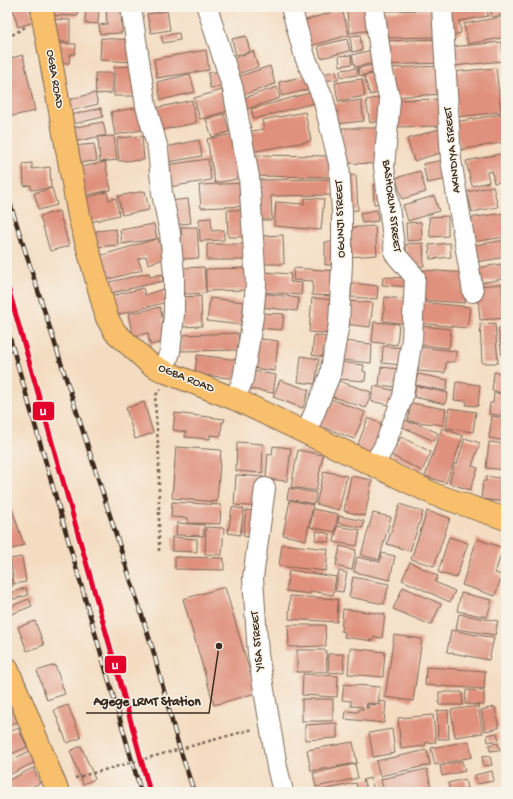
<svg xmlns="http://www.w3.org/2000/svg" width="513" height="799" font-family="'Gochi Hand',sans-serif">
	<rect width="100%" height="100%" fill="#f7f3e8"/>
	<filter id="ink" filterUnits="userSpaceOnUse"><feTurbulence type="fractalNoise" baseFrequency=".025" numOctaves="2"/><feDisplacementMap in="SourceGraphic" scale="8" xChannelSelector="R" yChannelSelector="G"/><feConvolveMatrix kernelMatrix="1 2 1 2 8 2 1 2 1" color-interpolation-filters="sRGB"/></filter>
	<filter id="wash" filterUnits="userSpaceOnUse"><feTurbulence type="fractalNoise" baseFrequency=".012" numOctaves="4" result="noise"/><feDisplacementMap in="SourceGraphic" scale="16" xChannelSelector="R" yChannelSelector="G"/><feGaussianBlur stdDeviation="0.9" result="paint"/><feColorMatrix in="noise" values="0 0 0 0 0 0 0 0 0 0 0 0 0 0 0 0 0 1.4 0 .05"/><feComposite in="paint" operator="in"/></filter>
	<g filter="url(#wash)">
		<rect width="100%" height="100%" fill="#f4dcc1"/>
		<g id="blocks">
			<!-- building -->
			<g fill="#df917d">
				<polygon points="12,7 29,7 34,22 18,27"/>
				<polygon points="49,7 78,7 78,16 48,15"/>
				<polygon points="86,7 99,7 98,24 85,23"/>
				<polygon points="106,7 121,7 122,33 100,34 99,25 107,24"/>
				<polygon points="346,7 368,7 372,30 350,33"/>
				<polygon points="448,7 487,7 488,16 459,21 461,33 453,35"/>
				<polygon points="490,7 506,7 506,14 492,17"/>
				<polygon points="342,9 349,35 310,46 303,21"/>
				<polygon points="438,10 439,37 382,38 381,11"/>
				<polygon points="167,11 170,30 151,33 147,14"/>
				<polygon points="506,16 506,37 468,44 464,24"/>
				<polygon points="50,19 70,20 70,42 49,41"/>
				<polygon points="179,33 180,40 163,43 161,36"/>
				<polygon points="360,35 362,50 352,52 350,36"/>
				<polygon points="246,36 250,52 236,55 232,39"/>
				<polygon points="101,38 132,40 131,62 100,60"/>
				<polygon points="347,39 350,51 321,58 318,46"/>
				<polygon points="441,39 442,63 384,65 383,41"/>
				<polygon points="502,42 503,61 452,66 450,47"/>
				<polygon points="50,43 76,44 75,54 70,54 69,63 57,63"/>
				<polygon points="376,49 379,62 355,67 352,55"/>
				<polygon points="206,50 209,70 157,78 154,59"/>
				<polygon points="253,51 258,67 235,75 230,60"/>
				<polygon points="23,55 35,111 8,117 7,59"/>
				<polygon points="351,55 352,64 340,66 339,56"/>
				<polygon points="378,64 379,71 360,76 358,68"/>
				<polygon points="135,66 135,96 114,96 114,67"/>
				<polygon points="270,66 275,84 243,95 237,77"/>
				<polygon points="443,66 444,94 390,97 389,68"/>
				<polygon points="357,68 358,75 341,77 340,70"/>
				<polygon points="496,68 501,112 457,117 452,72"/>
				<polygon points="222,71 224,86 210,88 208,73"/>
				<polygon points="336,71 338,79 323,81 322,74"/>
				<polygon points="380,72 386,91 370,95 364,76"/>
				<polygon points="95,73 112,73 112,93 96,94"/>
				<polygon points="190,74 195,92 161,100 157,82"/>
				<polygon points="310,75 314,88 282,96 279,82"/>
				<polygon points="362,79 365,96 338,101 335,83"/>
				<polygon points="277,87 280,98 247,109 244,98"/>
				<polygon points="222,90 228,111 200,119 194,98"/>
				<polygon points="316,91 318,102 254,119 251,109"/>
				<polygon points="95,93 98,104 70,111 67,100"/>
				<polygon points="383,97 388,119 370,123 366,100"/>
				<polygon points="444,99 444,126 393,127 392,100"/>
				<polygon points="192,100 196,123 161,130 156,108"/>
				<polygon points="361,100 364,121 336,124 334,104"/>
				<polygon points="142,107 146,129 115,135 111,112"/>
				<polygon points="101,108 103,117 69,125 67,116"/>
				<polygon points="305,112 311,141 251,152 247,132 264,129 262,120"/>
				<polygon points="224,114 229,132 212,137 206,119"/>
				<polygon points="502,114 506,142 460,150 455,122"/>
				<polygon points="103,122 106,135 69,143 66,129"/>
				<polygon points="342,128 383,128 382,164 341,163"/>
				<polygon points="439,129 446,151 414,161 407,139"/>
				<polygon points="234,134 242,178 215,183 207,139"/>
				<polygon points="114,136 117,160 100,162 98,137"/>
				<polygon points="142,136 144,160 119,161 117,138"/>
				<polygon points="199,140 202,156 169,162 166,147"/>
				<polygon points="94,144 97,161 75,163 73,146"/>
				<polygon points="500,154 506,181 494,183 492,171 487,172 489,182 472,186 466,161"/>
				<polygon points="252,155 332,156 331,177 252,176"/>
				<polygon points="208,159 211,180 169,187 166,165"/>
				<polygon points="449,159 453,178 427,183 423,164"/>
				<polygon points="105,162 111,190 82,196 76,168"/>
				<polygon points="32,163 32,169 50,167 51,188 31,190 31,185 24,186 23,164"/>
				<polygon points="420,171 426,192 402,199 396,178"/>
				<polygon points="356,175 358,210 345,211 342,176"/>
				<polygon points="331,179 331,195 271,196 272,220 256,220 255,180"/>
				<polygon points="246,183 247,206 201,208 199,185"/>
				<polygon points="384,184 386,203 374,204 373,185"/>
				<polygon points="493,186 498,207 472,212 467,192"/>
				<polygon points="52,188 57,205 39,210 34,193"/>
				<polygon points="145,191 149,210 122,215 118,196"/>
				<polygon points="107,192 109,200 116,198 119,215 91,222 91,215 89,216 84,198"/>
				<polygon points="434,196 439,211 408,221 403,205"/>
				<polygon points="305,198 324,199 321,230 274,226 276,202 304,204"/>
				<polygon points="188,199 191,223 172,225 169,201"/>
				<polygon points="227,210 247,210 247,237 228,237"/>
				<polygon points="377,210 378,221 362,223 360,213"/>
				<polygon points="59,211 69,246 50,251 40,216"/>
				<polygon points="506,213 506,237 472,242 468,218"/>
				<polygon points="448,216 448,236 430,237 429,217"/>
				<polygon points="211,218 212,231 224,230 224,240 200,241 199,219"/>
				<polygon points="421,222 422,240 407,241 406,223"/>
				<polygon points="154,224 157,239 158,238 164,259 148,264 146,256 138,259 142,270 106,280 99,256 156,239 122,244 120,230"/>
				<polygon points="375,226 377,255 348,257 346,228"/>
				<polygon points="181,227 197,227 199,258 182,259"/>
				<polygon points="116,229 118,245 97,247 96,231"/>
				<polygon points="283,235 284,264 264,264 263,236"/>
				<polygon points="506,240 506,257 471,263 468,246"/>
				<polygon points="325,242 339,242 340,265 325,265"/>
				<polygon points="423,243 424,266 407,266 406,244"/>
				<polygon points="450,243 451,257 430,259 429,245"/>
				<rect x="207" y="244" width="42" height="16"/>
				<polygon points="501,264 503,279 480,283 477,268"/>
				<polygon points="204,267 206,293 185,294 183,268"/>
				<polygon points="250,268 251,290 206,291 206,269"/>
				<polygon points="294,268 337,271 335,296 312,295 313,281 293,280"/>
				<polygon points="422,270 467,273 465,303 420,300"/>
				<polygon points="264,272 291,274 290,282 302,283 301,295 262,292"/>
				<polygon points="149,273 150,277 162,274 163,281 107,294 105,283"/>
				<polygon points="383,277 411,278 411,287 382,285"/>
				<polygon points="352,283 378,286 377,299 351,297"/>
				<polygon points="502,284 503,302 506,302 506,318 480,320 477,286"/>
				<polygon points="143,288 145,295 163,289 167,302 113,316 108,297"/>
				<polygon points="260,293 299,298 297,311 259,307"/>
				<polygon points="201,296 202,326 182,327 182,297"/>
				<polygon points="385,297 411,300 409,324 383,321"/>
				<polygon points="210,298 244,302 241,325 207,321"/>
				<polygon points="312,298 335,300 332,334 309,332"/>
				<polygon points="347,301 373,303 370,327 344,324"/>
				<polygon points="421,302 470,307 467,328 418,323"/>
				<polygon points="160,307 167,341 150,345 148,333 133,336 128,314"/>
				<polygon points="259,313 284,314 282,330 258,328"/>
				<polygon points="374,322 399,324 397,345 372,342"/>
				<polygon points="495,323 498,363 482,363 480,324"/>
				<polygon points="422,326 451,329 449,348 420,345"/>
				<polygon points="506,327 506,356 502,356 498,328"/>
				<polygon points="238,333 239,350 181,351 180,335"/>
				<polygon points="314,335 332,338 329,358 312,355"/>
				<polygon points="254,338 278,341 275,371 251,368"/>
				<polygon points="343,341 372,344 371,363 341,360"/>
				<polygon points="383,346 403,348 402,365 382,363"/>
				<polygon points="420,347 456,351 455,362 446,362 445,373 418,371"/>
				<polygon points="197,355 240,360 237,379 195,374"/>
				<polygon points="301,356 319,359 315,384 298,382"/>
				<polygon points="340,362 364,365 363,371 366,372 365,381 338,379"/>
				<polygon points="381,367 398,369 396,387 379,385"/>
				<polygon points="253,371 276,375 273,393 250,389"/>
				<polygon points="494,372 506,374 505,393 492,391"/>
				<polygon points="418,374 448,380 446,391 415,385"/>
				<polygon points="280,380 309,390 303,408 273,397"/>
				<polygon points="336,380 371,392 366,408 330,396"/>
				<polygon points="456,382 480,385 478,406 466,405 467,401 454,400"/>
				<polygon points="374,386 401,392 397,407 371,401"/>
				<polygon points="416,386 448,393 445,404 414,397"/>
				<polygon points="494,393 506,394 506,416 489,414 490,403 493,403"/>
				<polygon points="328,398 365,412 354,439 318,425"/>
				<polygon points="144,402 153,433 135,439 126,408"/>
				<polygon points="411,403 446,409 444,425 408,421"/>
				<polygon points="449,408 476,412 473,432 446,428"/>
				<polygon points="175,413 225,419 224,422 222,422 221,436 210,435 210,439 185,437 186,432 173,430"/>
				<polygon points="492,416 506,418 506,441 489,438"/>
				<polygon points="368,418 389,427 375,460 355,452"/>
				<polygon points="401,418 413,424 414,422 438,433 434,441 398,425"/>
				<polygon points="442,428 463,436 446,483 425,476"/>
				<polygon points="401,437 431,452 422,471 391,455"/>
				<polygon points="465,438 480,443 472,466 478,468 470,490 449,483 455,463 457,464"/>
				<polygon points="237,442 263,444 262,473 236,471"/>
				<polygon points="489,442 506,444 506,470 486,468"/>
				<polygon points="273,446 291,448 287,481 266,479 268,454 272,455"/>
				<polygon points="176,447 221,450 217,502 172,498"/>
				<polygon points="298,450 323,455 316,491 291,487"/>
				<polygon points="324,471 347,476 339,510 316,504"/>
				<polygon points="236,475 264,477 262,507 234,505"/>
				<polygon points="351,476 372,480 365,516 344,511"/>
				<polygon points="486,476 506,479 506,502 481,499 483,481 486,481"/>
				<polygon points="289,488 316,493 314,504 287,499"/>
				<polygon points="290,500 313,505 306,540 283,535"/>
				<polygon points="172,502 221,505 220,524 188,523 188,518 171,517"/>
				<polygon points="400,504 423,512 410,551 387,544"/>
				<polygon points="232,507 244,509 240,535 228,533"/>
				<polygon points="12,509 24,545 12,549 7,534 7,511"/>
				<polygon points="313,509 338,514 335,532 310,527"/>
				<polygon points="246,510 261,512 257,538 243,536"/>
				<polygon points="427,511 450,518 434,566 411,559"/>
				<polygon points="373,513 391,517 379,560 361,555"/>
				<polygon points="339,516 364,521 363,528 338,523"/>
				<polygon points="177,523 204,525 204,536 176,535"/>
				<polygon points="337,526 360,530 357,546 334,542"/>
				<polygon points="206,527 224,528 222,555 205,554"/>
				<polygon points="317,531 330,534 329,542 315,540"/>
				<polygon points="172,537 197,539 197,552 172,551"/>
				<polygon points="449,537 468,543 456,578 438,572"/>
				<polygon points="477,539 503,548 495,573 502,575 495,596 462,585"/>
				<polygon points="282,544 328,549 326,571 279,566"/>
				<polygon points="340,546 356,550 352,570 336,566"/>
				<polygon points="382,553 395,556 390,580 354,572 357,557 380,562"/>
				<polygon points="22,557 26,582 14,584 10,559"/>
				<polygon points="175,557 224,558 224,570 175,569"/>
				<polygon points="410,562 438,576 435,582 455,591 450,602 402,580"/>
				<polygon points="7,565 13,586 7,588"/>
				<polygon points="289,570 336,577 333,595 311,591 310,594 286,591"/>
				<polygon points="339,571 347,573 343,592 335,591"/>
				<polygon points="353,577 389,584 384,604 349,597"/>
				<polygon points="225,587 256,693 214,705 183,599"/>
				<polygon points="403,587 441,604 431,625 393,609"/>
				<polygon points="26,588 28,595 7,601 7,594"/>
				<polygon points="461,593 492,600 487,617 457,611"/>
				<polygon points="290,596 338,599 337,622 289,619"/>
				<polygon points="29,599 32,606 9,615 7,608"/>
				<polygon points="343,609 385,614 382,638 374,637 373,641 344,637 345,632 341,631"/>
				<polygon points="459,614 498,621 495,635 456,629"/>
				<polygon points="35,621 44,645 27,651 18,627"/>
				<polygon points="288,625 325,625 326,646 289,647"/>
				<polygon points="451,630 494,638 489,660 447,652"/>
				<polygon points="394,635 422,639 413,701 385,697"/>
				<polygon points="350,648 385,652 383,677 348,674"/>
				<polygon points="297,650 326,650 327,672 297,672"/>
				<polygon points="328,654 343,654 344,672 329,673"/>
				<polygon points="55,665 65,694 47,700 37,671"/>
				<polygon points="426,667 485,671 484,689 425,685"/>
				<polygon points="303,674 338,676 337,697 302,695"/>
				<polygon points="344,684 380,687 378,704 367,703 366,708 368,708 368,704 380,705 380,701 386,702 384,723 345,719 346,711 358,712 359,709 363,709 363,707 351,706 351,701 342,700"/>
				<polygon points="466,690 484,691 484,705 465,704"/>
				<polygon points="439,692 462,692 463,705 439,705"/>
				<rect x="302" y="699" width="31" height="22"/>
				<polygon points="13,701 21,720 7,726 7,703"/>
				<polygon points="68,705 81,738 67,743 54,710"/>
				<polygon points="478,706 483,733 455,737 451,710"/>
				<polygon points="495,707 499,728 485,731 481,710"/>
				<polygon points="448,710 449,739 438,739 437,711"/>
				<polygon points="433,715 436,742 425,743 425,746 401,749 398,718"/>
				<polygon points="337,723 337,738 305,740 305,725"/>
				<polygon points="18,728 27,747 7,756 7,733"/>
				<polygon points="392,729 395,753 373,757 369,733"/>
				<polygon points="497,733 499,740 488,742 487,735"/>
				<polygon points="469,741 472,757 435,765 431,748"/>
				<polygon points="353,742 357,763 311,771 307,750"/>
				<polygon points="498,743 500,750 490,751 489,745"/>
				<polygon points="81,746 95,779 83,784 70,751"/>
				<polygon points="34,749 39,760 7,776 7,762"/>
				<polygon points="427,750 430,765 380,776 376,761"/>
				<polygon points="490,756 492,765 484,766 482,757"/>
				<polygon points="462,761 465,771 442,776 440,766"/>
				<polygon points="355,764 358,778 316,787 313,773"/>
				<polygon points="33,768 40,783 22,792 7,792 7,781"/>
				<polygon points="427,769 432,792 384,792 381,779"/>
				<polygon points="492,771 494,781 477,784 475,775"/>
				<polygon points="370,778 375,792 368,792 363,780"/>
				<polygon points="465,779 467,788 450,791 448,783"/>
				<polygon points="356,783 358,792 318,792 318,791"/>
			</g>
		</g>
	</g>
	<g filter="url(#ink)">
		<use href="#blocks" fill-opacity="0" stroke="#7c6857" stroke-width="1"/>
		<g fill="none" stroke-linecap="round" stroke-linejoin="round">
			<defs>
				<g id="minor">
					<polyline points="131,7 146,106 158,149 162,193 170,233 174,274 174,314 170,352 163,371"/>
					<polyline points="207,7 233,89 249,177 256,284 253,317 243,379 235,399"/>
					<polyline points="291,7 305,57 323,98 339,163 342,212 342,264 339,323 330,375 306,433"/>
					<polyline points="442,7 451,160 473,292"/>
					<polyline points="373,465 384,447 403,396 412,339 415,277 395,254 384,167 390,100 383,73 374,7"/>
					<polyline points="265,488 253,578 258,654 277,767 283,792"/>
				</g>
				<g id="major">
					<polyline points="42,7 43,17 79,216 107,318 115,332 150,364 163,371 235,399 436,495 506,519"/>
					<polyline points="7,668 25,710 58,792"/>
				</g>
			</defs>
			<!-- minor casing -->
			<use href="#minor" stroke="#7c6857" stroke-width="22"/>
			<!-- major casing -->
			<use href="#major" stroke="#7c6857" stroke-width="24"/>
			<!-- path -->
			<g stroke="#7c6857" stroke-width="2.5" stroke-dasharray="3 3" stroke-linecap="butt">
				<polyline points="7,38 27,26"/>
				<polyline points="159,551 159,458 155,402 156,395 161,389"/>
			</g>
			<!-- minor -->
			<use href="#minor" stroke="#fff" stroke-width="20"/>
			<!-- major -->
			<use href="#major" stroke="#f8bf6c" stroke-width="22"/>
			<defs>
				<g id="rail">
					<polyline points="7,194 153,650 177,740 194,792"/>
					<polyline points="7,328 141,792"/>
				</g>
			</defs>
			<!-- rail casing -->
			<use href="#rail" stroke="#3b2a1e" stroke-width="4.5"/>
			<!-- rail -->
			<use href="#rail" stroke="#f7f3e8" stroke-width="3" stroke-dasharray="9" stroke-linecap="butt"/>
			<!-- path-bridge -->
			<polyline stroke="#7c6857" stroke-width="2.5" stroke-dasharray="3 3" stroke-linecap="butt" points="75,778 253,729"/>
			<defs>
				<polyline id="rail-1" points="7,284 117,671 150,792"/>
			</defs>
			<!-- rail-1 casing -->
			<use href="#rail-1" stroke="#f7f3e8" stroke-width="8"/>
			<!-- rail-1 -->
			<use href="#rail-1" stroke="#e4002b" stroke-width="5"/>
		</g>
	</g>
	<g text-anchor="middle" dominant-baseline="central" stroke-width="3" stroke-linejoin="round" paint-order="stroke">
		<!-- street labels -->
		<g font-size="12" fill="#3b2a1e" stroke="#f7f3e8">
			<text transform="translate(54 79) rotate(80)">OGBA ROAD</text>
			<text transform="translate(453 150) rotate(-96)">AKINDIYA STREET</text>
			<text transform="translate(391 206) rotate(83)">BASHORUN STREET</text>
			<text transform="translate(341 219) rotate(-92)">OGUNJI STREET</text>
			<text transform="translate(186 379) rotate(22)">OGBA ROAD</text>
			<text transform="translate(258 641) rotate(-95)">YISA STREET</text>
		</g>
	</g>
	<!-- callouts -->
	<path fill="none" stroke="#3b2a1e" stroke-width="1.5" d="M219 646L209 713H86"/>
	<circle fill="#3b2a1e" stroke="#f7f3e8" stroke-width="1.5" cx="219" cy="646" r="4"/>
	<g font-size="13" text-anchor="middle" font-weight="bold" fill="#3b2a1e" stroke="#f7f3e8" stroke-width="3" stroke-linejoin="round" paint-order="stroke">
		<text x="147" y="705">Agege LRMT Station</text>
	</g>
	<g stroke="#f7f3e8" stroke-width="1.5">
		<rect x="32" y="401" width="23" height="20" rx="4" fill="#e4002b"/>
		<rect x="104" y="655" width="23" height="19" rx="4" fill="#e4002b"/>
	</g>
	<g font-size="11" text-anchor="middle" font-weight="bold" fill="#fff">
		<text x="43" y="415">LI</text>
		<text x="115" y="669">LI</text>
	</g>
	<!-- margin -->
	<rect width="513" height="799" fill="none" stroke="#f7f3e8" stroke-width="24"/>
</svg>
